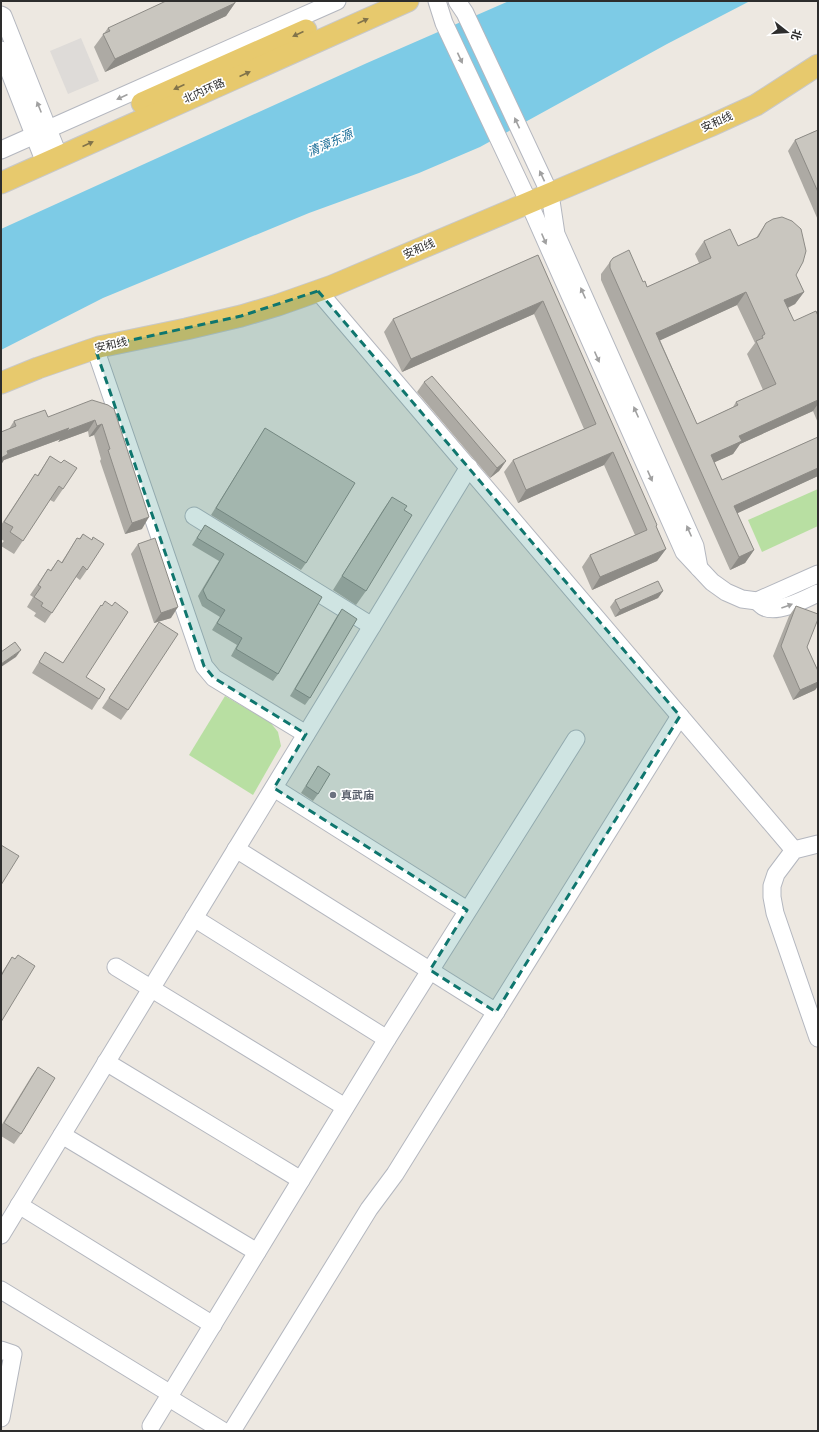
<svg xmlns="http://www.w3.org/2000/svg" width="819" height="1432" font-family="'Fira Sans Condensed','Noto Sans SC',sans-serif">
	<rect width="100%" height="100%" fill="#ede8e1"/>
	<!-- green -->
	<g fill="#b8dfa2">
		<polygon points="818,489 818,526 762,552 748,520"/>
		<polygon points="225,696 270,722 278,732 281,746 253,795 189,755"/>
	</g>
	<!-- plaza -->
	<polygon fill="#dedbd8" points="81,38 99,81 68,94 50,51"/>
	<!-- water -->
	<polygon fill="#7dcbe6" points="509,1 750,1 667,44 480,147 419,173 309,213 103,298 1,350 1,229 367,63"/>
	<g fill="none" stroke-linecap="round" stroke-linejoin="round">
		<defs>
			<g id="minor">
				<polyline points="437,1 444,23 529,203 684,552 712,582 726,592 742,599 757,601 818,574"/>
				<polyline points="457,1 465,13 550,194 556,234 695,546 699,568"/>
				<polyline points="1,15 3,16 59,157"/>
				<polyline points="1,50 45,163"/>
				<polyline points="1,150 337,1"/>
				<polyline points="318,291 794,850"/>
				<polyline points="95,348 204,666 214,678 306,734"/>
				<polyline points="194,516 372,626"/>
				<path d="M757,601c2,2 5,5 7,6 14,7 41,-8 54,-14"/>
				<polyline points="274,788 467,910"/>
				<polyline points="818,844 794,850 776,874 772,886 772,897 775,913 818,1038"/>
				<polyline points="236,849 496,1012"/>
				<polyline points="194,918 387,1039"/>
				<polyline points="116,967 345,1107"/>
				<polyline points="106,1062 301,1180"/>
				<polyline points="62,1135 257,1252"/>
				<polyline points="19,1205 213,1325"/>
				<polyline points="1,1235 469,467"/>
				<polyline points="1,1290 166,1391 174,1401 223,1431"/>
				<polyline points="1,1350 13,1354 1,1418"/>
				<polyline points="151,1426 387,1039 576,739"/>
				<polyline points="232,1431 369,1209 395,1174 680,716"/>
			</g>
			<g id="major">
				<polyline points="142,103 306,30"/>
				<polyline points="1,183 408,1"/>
				<polyline points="1,383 38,368 99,347 186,329 241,316 278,305 332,286 710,126 756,105 818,65"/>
			</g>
		</defs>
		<!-- minor casing -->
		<use href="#minor" stroke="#b4b7bf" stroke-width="19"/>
		<!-- major casing -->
		<use href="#major" stroke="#c8c8c8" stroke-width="23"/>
		<!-- minor -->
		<use href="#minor" stroke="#fff" stroke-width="17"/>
		<!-- major -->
		<use href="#major" stroke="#e7c96d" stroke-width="21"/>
	</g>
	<!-- wall -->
	<g fill="#adaaa4" fill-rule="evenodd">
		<polygon points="235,3 226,16 105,72 94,47 108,28"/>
		<polygon points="818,130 818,220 788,151 795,140"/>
		<path d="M766,223l30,52 8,17 -9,12 -7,4 6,13 24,-5v107l-5,-12 -73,33 -7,10 -19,8 8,18 96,-43v39l-81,37 17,37 -9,13 -15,7 -129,-290v-6l12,-16 30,24 4,5 52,-24 -4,-9 9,-13 34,5 18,-8zM737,305l18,38 -8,11 16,36 -27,12 -3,5 -36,17 -37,-84z"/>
		<polygon points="538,255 666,549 657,561 592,590 582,567 590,555 635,535 604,465 518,503 504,472 513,460 584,429 534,314 402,372 384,332 393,319"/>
		<polygon points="424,382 506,461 499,471 490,478 417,392"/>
		<polygon points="108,405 142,529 125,534 100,461 101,459 94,435 89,437 88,431 58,442 61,439 4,460 9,429 14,421 48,417"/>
		<polygon points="265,428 306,563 301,570 211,515"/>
		<polygon points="50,456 63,489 54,502 50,500 14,554 1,546 1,544 4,541 1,539 1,525 35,474 37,476"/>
		<polygon points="392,497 404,510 366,591 356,605 333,590 383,510"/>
		<polygon points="205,525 322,597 278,674 273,681 231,656 237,645 212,630 220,617 202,606 198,596 219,561 192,545"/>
		<polygon points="83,534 87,570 80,580 76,577 45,623 34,616 36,613 27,607 33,597 30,595 48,569 50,571 58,560 61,563 77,538 79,539"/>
		<polygon points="138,544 171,618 154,623 131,554"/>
		<polygon points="663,591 658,598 615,617 610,607 615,600"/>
		<polygon points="101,605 86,677 99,699 92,710 32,673 45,652 63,663"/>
		<polygon points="796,606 817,614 818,612 818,619 807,647 818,671 818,686 815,690 793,700 773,656 789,616"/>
		<polygon points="342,609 310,698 305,705 290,696 337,616"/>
		<polygon points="159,622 128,710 121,720 102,708"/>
		<polygon points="318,766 318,794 313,801 301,793"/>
		<polygon points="18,955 1,1022 1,974 12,957 15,959"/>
		<polygon points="38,1067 21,1134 14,1144 1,1136 1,1126 31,1077"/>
	</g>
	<!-- shaded-wall -->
	<g fill="#8d8b86">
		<polygon points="235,3 226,16 105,72 115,59"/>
		<polygon points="746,292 737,305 648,346 656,333"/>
		<polygon points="804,292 795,304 776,313 784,300"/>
		<polygon points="543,301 534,314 402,372 411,359"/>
		<polygon points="818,400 818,404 813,411 740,444 733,454 702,468 711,455 739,436"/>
		<polygon points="95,420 88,431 58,442 66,431"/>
		<polygon points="102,424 94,435 89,437 97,426"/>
		<polygon points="69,428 61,439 4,460 1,465 1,458 7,451"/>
		<polygon points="613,452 604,465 518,503 526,490"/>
		<polygon points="506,461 499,471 490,478 497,468"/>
		<polygon points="818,468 818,476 725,519 734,506"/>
		<polygon points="149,517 142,529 125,534 132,523"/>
		<polygon points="666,549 657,561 592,590 600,577"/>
		<polygon points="754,550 745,563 730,570 739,557"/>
		<polygon points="663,591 658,598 615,617 620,610"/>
		<polygon points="178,607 171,618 154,623 161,613"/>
		<polygon points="21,650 16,657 1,667 1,664"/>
		<polygon points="818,682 818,686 815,690 793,700 800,690"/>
	</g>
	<!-- building -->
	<g fill="#c9c6bf" stroke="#8d8b86" fill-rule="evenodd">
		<polygon points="166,1 235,1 235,3 115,59 103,34 110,31 108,28"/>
		<polygon points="818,130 818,192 795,140"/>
		<path d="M782,217l10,4 9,8 5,22 -3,11 -7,13 8,17 -20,8 10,21 22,-10 2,5v84l-79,36 3,5 -31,14 11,25 96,-43v31l-84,38 20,44 -15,7 -129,-289v-6l3,-4 16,-8 14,32 2,-1 2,6 64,-29 -7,-17 26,-12 8,17 20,-9 8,-14 7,-4zM746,292l19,42 -3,2 1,2 -7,3 20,43 -40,18 2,3 -41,19 -41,-91z"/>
		<polygon points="538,255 657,525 656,526 666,549 600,577 590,555 647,530 613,452 526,490 513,460 596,424 543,301 411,359 393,319"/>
		<polygon points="432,376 506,461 497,468 424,382"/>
		<polygon points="92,400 108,405 114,409 149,517 132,523 108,450 110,449 102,424 97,426 95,420 66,431 69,428 7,451 8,454 1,458 1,432 16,426 14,421 45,410 48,417"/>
		<polygon points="265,428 355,483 306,563 216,508"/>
		<polygon points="50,456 61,463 64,460 77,468 63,489 59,486 23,541 10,532 13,527 4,522 35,474 38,476"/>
		<polygon points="392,497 407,506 404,510 412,515 366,591 342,576"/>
		<polygon points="205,525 322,597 278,674 236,649 242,638 217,623 225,610 207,599 203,590 224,554 197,538"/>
		<polygon points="83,534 92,540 93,537 104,544 87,570 83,566 52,613 41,606 43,603 34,597 41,587 38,585 48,569 51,571 58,560 62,563 77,538 80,539"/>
		<polygon points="155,538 178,607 161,613 138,544"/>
		<polygon points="658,581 663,591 620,610 615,600"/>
		<polygon points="105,601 112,606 115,602 128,612 86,677 105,689 99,699 39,662 45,652 63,663 101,605 102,606"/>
		<polygon points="796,606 818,614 818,619 807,647 818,671 818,682 800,690 781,646"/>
		<polygon points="342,609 357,619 310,698 295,689"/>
		<polygon points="159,622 178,634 128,710 109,698"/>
		<polygon points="15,642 21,650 1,664 1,652"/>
		<polygon points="318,766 330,774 318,794 306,786"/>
		<polygon points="1,845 19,856 1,885"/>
		<polygon points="18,955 35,966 1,1022 1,976 12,957 15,959"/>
		<polygon points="38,1067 55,1078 21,1134 4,1123"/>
	</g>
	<!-- one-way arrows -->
	<defs><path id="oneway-solid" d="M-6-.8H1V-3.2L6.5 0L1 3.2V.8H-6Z"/></defs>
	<g fill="#81734a">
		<use href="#oneway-solid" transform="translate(363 21) rotate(-24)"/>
		<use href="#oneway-solid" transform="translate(298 34) rotate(156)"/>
		<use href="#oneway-solid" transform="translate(245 74) rotate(-24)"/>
		<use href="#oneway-solid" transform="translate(179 87) rotate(156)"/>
		<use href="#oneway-solid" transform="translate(88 144) rotate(-24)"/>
	</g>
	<g fill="#a0a0a0">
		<use href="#oneway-solid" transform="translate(460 58) rotate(65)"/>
		<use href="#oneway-solid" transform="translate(122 97) rotate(156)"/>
		<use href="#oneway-solid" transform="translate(39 107) rotate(-112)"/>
		<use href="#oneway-solid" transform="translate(517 123) rotate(-115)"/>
		<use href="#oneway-solid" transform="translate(542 176) rotate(-115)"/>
		<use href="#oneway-solid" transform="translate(544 239) rotate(67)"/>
		<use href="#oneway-solid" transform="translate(583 293) rotate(-114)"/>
		<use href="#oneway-solid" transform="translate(597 357) rotate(66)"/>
		<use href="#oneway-solid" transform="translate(636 412) rotate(-114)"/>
		<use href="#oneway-solid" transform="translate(650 476) rotate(66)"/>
		<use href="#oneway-solid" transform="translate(689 531) rotate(-114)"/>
		<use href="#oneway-solid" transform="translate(787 606) rotate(-20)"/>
	</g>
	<!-- marked area -->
	<path fill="#0f766e" fill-opacity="0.2" stroke="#0f766e" stroke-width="3" stroke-dasharray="8 5" stroke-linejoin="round" d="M318,291l362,425 -184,296 -66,-42 37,-60 -193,-122 32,-54 -92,-56 -10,-12 -109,-318 146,-32z"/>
	<!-- markers -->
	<circle fill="#6b7280" stroke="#fff" stroke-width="1.5" cx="333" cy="795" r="4"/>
	<g text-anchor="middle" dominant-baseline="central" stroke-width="3.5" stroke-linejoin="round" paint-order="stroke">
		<!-- street labels -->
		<g font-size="11" fill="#2d2d2d" stroke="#fff">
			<text transform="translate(204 91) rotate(-24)">北内环路</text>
			<text transform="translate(717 122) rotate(-24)">安和线</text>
			<text transform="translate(419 249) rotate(-23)">安和线</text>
			<text transform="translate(111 345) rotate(-13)">安和线</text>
		</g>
		<!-- worship labels -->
		<g font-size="11" font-weight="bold" fill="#5b616d" stroke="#fff" text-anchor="start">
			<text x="341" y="795">真武庙</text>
		</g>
		<!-- water labels -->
		<g font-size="12" font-style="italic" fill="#186c96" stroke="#fff">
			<text transform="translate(330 143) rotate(-24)">清漳东源</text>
		</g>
	</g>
	<!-- border -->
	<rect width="819" height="1432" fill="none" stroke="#2d2d2d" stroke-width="4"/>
	<!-- north arrow -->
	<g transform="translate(787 32) rotate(107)" stroke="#ffffff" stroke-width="3" paint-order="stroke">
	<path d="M0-3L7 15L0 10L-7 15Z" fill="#2d2d2d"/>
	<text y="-6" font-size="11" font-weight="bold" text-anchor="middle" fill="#2d2d2d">北</text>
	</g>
</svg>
